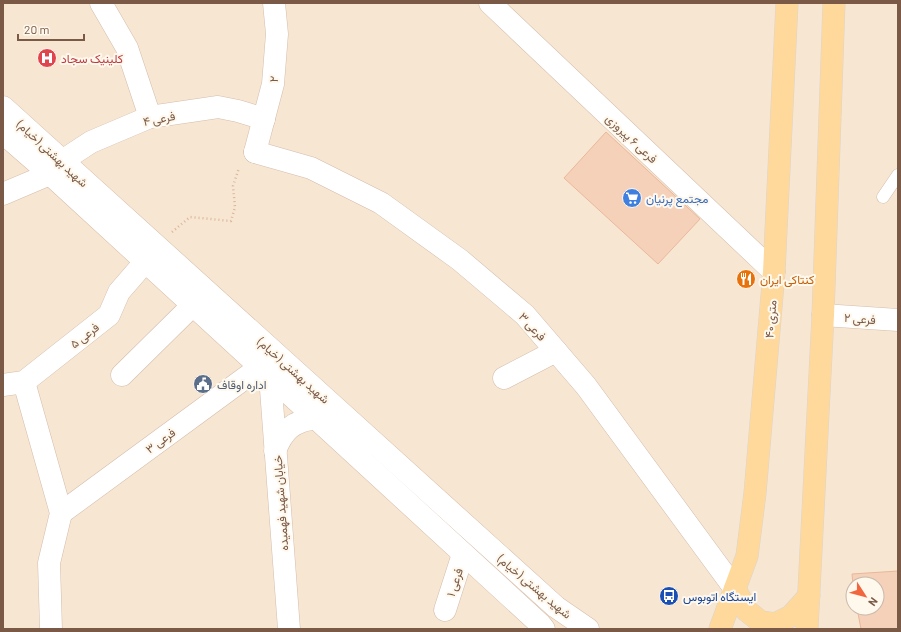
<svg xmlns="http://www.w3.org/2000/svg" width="901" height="632" font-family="Barlow,Vazirmatn,sans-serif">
	<rect width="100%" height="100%" fill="#fef4e5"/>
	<!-- residential -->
	<path fill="#f7e6d2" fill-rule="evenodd" d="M3,3h895v626h-895zM853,584h24v24h-24z"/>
	<!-- building -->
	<g fill="#f6d1ba" stroke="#eab799">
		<polygon points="606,132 700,219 658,264 564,178"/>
		<polygon points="898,571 898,629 861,629 857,608 877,608 877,584 853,584 852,574"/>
	</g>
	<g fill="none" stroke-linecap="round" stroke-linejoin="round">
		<defs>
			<polyline id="service" points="883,197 898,175"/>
			<g id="minor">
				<polyline points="101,3 127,48 150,117"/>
				<polyline points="255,152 273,84 277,34 274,3"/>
				<polyline points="62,161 91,142 150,117 218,107 238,111 264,119"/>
				<polyline points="3,194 50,174"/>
				<polyline points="823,315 898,320"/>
				<polyline points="122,375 193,305"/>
				<polyline points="504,378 556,351"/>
				<polyline points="24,382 61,513 49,563 51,629"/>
				<polyline points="3,385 24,382 109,315 119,292 145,262"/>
				<polyline points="61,513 260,367"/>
				<polyline points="445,610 463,554"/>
			</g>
			<g id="tertiary">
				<polyline points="490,3 774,272"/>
				<polyline points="255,152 311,168 381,203 460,260 525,315 586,386 735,589"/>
				<polyline points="270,376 289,629"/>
				<path d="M275,451c8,-21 18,-30 41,-33"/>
			</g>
			<g id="secondary">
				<polyline points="3,107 556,607 588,629"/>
				<polyline points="3,133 50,174 540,624 544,629"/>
			</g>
			<g id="primary">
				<polyline points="735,589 747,611 761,622 775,624 791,616 809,596"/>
				<polyline points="720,629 747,556 755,493 774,272 787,3"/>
				<polyline points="807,629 823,315 834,3"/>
			</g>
		</defs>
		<!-- service casing -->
		<use href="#service" stroke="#d4bdac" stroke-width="13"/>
		<!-- minor casing -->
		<use href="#minor" stroke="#d4bdac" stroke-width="23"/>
		<!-- tertiary casing -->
		<use href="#tertiary" stroke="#d4bdac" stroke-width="23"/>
		<!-- secondary casing -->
		<use href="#secondary" stroke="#d7bda9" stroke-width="23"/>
		<!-- primary casing -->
		<use href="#primary" stroke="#dcd4cf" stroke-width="23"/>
		<!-- path -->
		<polyline stroke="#dbb49c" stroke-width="2.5" stroke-dasharray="1 3" stroke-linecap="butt" points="172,232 190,217 231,221 235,207 233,186 239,168"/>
		<!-- service -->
		<use href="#service" stroke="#fff" stroke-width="12"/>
		<!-- minor -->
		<use href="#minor" stroke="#fff" stroke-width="22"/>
		<!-- tertiary -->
		<use href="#tertiary" stroke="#fff" stroke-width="22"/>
		<!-- secondary -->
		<use href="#secondary" stroke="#fff" stroke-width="22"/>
		<!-- primary -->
		<use href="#primary" stroke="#ffd99b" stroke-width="22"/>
	</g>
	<!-- icons -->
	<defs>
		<symbol id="hospital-disc" viewBox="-11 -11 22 22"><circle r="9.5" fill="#e0444e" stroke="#fff8ed"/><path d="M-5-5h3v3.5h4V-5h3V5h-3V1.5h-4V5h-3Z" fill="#fff"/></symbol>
		<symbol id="supermarket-disc" viewBox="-11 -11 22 22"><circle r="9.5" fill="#3f7fe0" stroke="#fff8ed"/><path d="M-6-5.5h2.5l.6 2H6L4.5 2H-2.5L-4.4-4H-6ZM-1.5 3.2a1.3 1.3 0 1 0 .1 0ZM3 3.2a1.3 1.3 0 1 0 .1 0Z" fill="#fff"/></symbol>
		<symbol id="restaurant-disc" viewBox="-11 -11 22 22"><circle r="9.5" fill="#e8710a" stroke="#fff8ed"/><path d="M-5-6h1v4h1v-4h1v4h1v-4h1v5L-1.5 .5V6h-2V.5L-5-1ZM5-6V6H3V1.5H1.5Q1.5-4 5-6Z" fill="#fff"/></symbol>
		<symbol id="civic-disc" viewBox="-11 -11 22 22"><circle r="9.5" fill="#5c6f8a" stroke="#fff8ed"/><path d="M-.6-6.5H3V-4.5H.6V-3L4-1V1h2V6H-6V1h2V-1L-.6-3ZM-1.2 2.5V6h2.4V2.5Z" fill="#fff"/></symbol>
		<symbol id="bus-disc" viewBox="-11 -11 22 22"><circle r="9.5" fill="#1a4fb4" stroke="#fff8ed"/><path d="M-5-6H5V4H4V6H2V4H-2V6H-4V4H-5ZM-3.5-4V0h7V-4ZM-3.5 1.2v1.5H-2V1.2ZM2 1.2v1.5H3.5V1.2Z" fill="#fff"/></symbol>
	</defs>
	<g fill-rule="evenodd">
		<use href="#hospital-disc" x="36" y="47" width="22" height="22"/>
		<use href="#supermarket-disc" x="621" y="187" width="22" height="22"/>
		<use href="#restaurant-disc" x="735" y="268" width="22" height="22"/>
		<use href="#civic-disc" x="192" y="373" width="22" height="22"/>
		<use href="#bus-disc" x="658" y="585" width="22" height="22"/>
	</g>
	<g text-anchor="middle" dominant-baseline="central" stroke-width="4" stroke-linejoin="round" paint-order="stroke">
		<!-- health labels -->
		<g font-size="12" fill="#be3a42" stroke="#fff8ed" text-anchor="start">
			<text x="61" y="58">کلینیک سجاد</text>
		</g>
		<!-- street labels -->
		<g font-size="12" fill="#7a5947" stroke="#fff8ed">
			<text transform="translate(273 79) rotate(-84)">۲</text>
			<text transform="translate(159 118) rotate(-11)">فرعی ۴</text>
			<text transform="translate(632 138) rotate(43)">فرعی ۶ پیروزی</text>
			<text transform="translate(53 153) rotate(43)">شهید بهشتی (خیام)</text>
			<text transform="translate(860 318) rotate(4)">فرعی ۲</text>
			<text transform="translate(770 319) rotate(-85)">۴۰ متری</text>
			<text transform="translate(533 326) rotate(47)">فرعی ۳</text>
			<text transform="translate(84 335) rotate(-38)">فرعی ۵</text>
			<text transform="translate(294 370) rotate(42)">شهید بهشتی (خیام)</text>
			<text transform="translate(160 440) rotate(-36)">فرعی ۳</text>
			<text transform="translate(280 503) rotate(-94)">خیابان شهید فهمیده</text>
			<text transform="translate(454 582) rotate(-72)">فرعی ۱</text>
			<text transform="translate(535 586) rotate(40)">شهید بهشتی (خیام)</text>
		</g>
		<!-- shop labels -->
		<g font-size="12" fill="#366cbe" stroke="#fff8ed" text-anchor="start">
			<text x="646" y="198">مجتمع پرنیان</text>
		</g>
		<!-- food labels -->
		<g font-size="12" fill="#c56008" stroke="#fff8ed" text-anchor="start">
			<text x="760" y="279">کنتاکی ایران</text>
		</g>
		<!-- service labels -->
		<g font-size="12" fill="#4e5e75" stroke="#fff8ed" text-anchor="start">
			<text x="217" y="384">اداره اوقاف</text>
		</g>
		<!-- transit labels -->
		<g font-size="12" fill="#164399" stroke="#fff8ed" text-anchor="start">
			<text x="683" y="596">ایستگاه اتوبوس</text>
		</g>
	</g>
	<!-- border -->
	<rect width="901" height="632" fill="none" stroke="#7a5947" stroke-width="8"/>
	<!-- north arrow -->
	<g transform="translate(865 596) rotate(126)"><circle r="19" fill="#fff8ed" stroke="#cab8ab"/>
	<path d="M0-3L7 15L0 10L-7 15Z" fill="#f2663f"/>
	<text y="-6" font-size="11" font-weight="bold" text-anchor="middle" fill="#7a5947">N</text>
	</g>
	<!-- scale -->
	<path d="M18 34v6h66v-6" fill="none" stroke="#7a5947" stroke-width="2"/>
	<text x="24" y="34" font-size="12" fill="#7a5947" stroke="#fff8ed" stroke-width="3" paint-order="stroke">20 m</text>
</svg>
